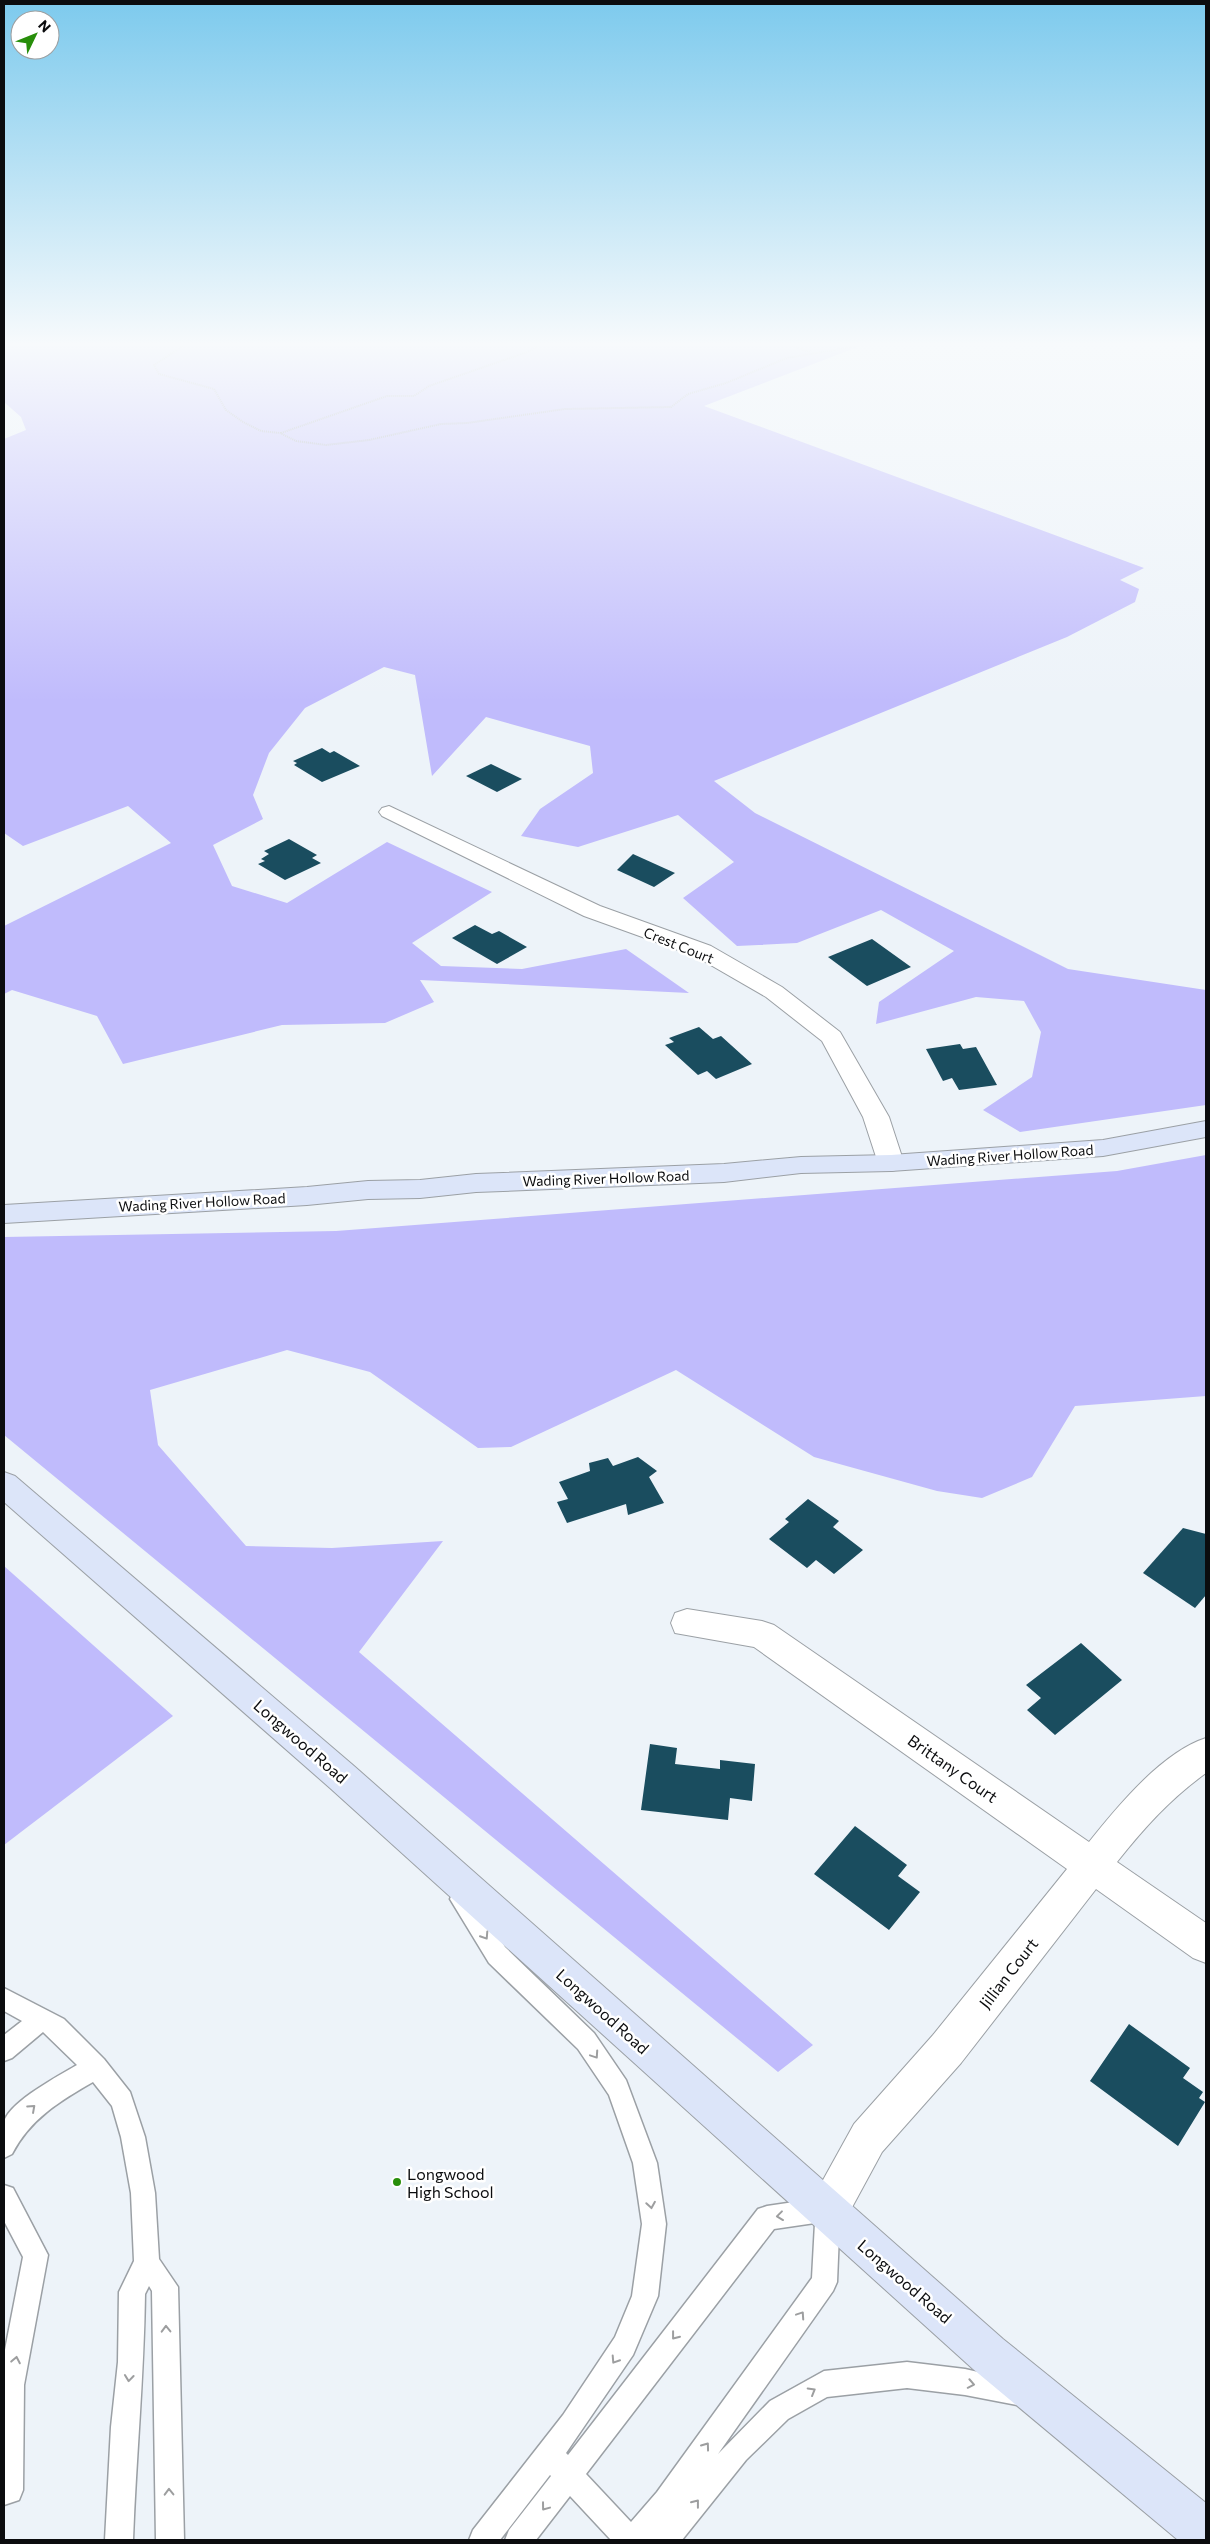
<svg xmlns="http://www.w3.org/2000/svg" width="1210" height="2544" font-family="Commissioner,sans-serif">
	<rect width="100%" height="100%" fill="#edf3f9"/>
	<!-- green -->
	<g fill="#c0bbfc">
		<polygon points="4,346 860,346 704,406 1144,568 1120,580 1139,589 1135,602 1067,637 714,781 755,813 1068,969 1206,990 1206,1105 1020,1132 983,1110 1032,1077 1041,1032 1024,1001 976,997 876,1024 879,1002 954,951 881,910 797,943 737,946 683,898 734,862 678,815 578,847 521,836 540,809 593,773 590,746 486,717 432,776 415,675 384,667 305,708 269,753 253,795 263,819 213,845 232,886 287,903 387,842 492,892 412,943 441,966 522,969 626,949 689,993 420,980 434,1002 385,1023 282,1025 123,1064 97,1016 12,990 4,994 4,926 171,843 128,806 23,846 4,833 4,439 26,430 21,417 4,402"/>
		<polygon points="1206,1155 1206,1396 1075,1406 1032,1477 982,1498 937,1491 814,1457 676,1370 511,1447 478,1448 370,1372 287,1350 150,1390 158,1445 246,1546 332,1548 443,1541 359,1652 813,2045 778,2072 4,1435 4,1237 336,1231 1117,1171"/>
		<polygon points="4,1566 173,1716 4,1845"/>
	</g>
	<!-- building -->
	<g fill="#1a4d5f">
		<polygon points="322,748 330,753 334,751 360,766 322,782 294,765 297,763 293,761"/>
		<polygon points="491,764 522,779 497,792 466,776"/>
		<polygon points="289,839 317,855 312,858 321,863 285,880 258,864 265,861 261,859 269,854 264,851"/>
		<polygon points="633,854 675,873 654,887 617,870"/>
		<polygon points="475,925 492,934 499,931 527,947 497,964 452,938"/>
		<polygon points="872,939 911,967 867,986 828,957"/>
		<polygon points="699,1027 713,1039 721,1036 752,1064 716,1079 707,1071 698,1075 665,1045 674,1042 669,1038"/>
		<polygon points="960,1044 963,1049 976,1047 997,1085 959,1090 952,1078 943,1081 926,1049"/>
		<polygon points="638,1457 657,1471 649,1477 664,1503 628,1515 626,1504 567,1523 557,1502 568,1499 559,1482 590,1471 589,1463 608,1458 613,1466"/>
		<polygon points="808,1499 839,1521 833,1527 863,1550 834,1574 816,1560 807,1568 769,1539 789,1522 785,1519"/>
		<polygon points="1183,1528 1206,1534 1206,1595 1195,1608 1143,1573"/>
		<polygon points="1081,1643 1122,1680 1055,1735 1027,1710 1041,1698 1026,1685"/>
		<polygon points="650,1744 677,1748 675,1764 720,1769 720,1760 755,1764 752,1801 730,1798 728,1820 641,1810"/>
		<polygon points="855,1826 907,1865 898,1876 920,1892 889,1930 814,1874"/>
		<polygon points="1129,2024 1190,2068 1183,2078 1203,2092 1199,2098 1205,2102 1178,2146 1090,2081"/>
	</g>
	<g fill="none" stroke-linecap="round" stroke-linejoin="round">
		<defs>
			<g id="lane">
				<path d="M461,1889l8,3 36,55 89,86 32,47 31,83 9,61 -8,72 -25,59 -67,98 2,2 190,-246 9,-3 61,-9 9,3 3,9 -3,73 -4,9 -115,163 52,-53 54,-30 83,-9 58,7 61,14 4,9 -4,9 -9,4 -52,-10 -58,-7 -80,9 -39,22 -42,41 -64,80h-71l-41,-44 -34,44h-31l4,-10 42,-54 -1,-1 -50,65h-31l4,-10 90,-115 52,-78 17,-41 10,-72 -9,-61 -24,-68 -31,-46 -89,-86 -39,-64 3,-7zM815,2223l-3,55 -155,214 -26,30 -45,-48 188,-245z"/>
				<path d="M4,1988l60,31 40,40 26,33 15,45 10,56 4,66 19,28 6,253h-28l-4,-249 -3,-5 -4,8c-1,82 -9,164 -12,246h-28l6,-113 7,-65 1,-70 15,-31 -3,-68 -10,-56 -9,-31 -19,-24c-33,19 -63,37 -81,72l-8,4c0,-11 -3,-25 0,-36 5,-20 56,-47 73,-57l-34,-33 -31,26 -8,3v-26l18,-14 -18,-10z"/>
				<polygon points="4,2185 13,2188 48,2255 24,2385 23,2490 19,2500 4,2505 4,2355 23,2257 4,2221"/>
			</g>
			<g id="street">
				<polygon points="389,806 600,906 711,946 782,987 840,1032 889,1117 904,1163 900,1169 891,1171 882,1169 878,1163 863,1117 822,1041 766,997 695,956 584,916 382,816 379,812 382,808"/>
				<path d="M687,1609l75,12 12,4 315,217c28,-35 73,-90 117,-104v35c-35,25 -62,55 -89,89l89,61v40l-13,-5 -97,-69 -135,174 -79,89 -39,72 -15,6 -15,-6 -6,-15 47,-85 79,-89 134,-166 -313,-222 -79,-14 -4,-10 4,-10z"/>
			</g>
			<g id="secondary">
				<polygon points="1206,1121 1206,1137 1103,1156 891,1171 801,1173 724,1182 476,1192 420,1198 368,1199 307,1205 4,1223 4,1205 307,1187 368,1181 420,1180 476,1174 724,1164 801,1157 891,1155 1103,1140"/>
				<polygon points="4,1472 15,1476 354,1766 1003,2339 1206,2503 1206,2540 1178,2540 973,2369 330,1788 4,1502"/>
			</g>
		</defs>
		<!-- lane casing -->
		<use href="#lane" stroke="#9ba0a5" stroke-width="3"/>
		<!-- street casing -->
		<use href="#street" stroke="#9ba0a5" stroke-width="2"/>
		<!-- secondary casing -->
		<use href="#secondary" stroke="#9ba0a5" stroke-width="2"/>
		<!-- path -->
		<g stroke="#a5aaaf" stroke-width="2" stroke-dasharray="1 1" stroke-linecap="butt">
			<polyline points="183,346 154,365 159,374 214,389 226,410 243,422 261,431 280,433 296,441 326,445 369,440 441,424 467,423 565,409 671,407 688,394 726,383 787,358 857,346"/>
			<polyline points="792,346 810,352"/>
			<polyline points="281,433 387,396 414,396 429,386 530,351 537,346"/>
		</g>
		<!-- lane -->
		<use href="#lane" fill="#fff" fill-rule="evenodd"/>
		<!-- street -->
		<use href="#street" fill="#fff" fill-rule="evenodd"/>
		<!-- secondary -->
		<use href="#secondary" fill="#dce5f9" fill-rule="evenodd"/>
	</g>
	<!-- one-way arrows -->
	<defs><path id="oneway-chevron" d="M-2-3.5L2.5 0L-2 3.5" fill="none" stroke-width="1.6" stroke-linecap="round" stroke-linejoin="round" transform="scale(1.25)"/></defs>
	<g stroke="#9d9e9f">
		<use href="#oneway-chevron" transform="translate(485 1936) rotate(57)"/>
		<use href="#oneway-chevron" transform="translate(595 2055) rotate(56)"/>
		<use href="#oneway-chevron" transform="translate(32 2108) rotate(-42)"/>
		<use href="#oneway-chevron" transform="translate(651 2205) rotate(81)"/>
		<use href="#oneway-chevron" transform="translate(780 2216) rotate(173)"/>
		<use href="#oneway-chevron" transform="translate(801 2315) rotate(-56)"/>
		<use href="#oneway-chevron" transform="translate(166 2329) rotate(-91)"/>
		<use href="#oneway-chevron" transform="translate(675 2336) rotate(128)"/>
		<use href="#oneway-chevron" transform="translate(16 2360) rotate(-79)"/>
		<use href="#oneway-chevron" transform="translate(615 2360) rotate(123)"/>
		<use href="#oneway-chevron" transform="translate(129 2378) rotate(96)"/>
		<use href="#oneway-chevron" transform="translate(971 2384) rotate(11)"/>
		<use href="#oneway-chevron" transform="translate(812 2391) rotate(-30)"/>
		<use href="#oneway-chevron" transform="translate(706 2446) rotate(-54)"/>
		<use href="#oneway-chevron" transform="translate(169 2492) rotate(-91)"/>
		<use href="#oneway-chevron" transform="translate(696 2503) rotate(-52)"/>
		<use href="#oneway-chevron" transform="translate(545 2507) rotate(127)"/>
	</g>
	<!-- sky -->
	<linearGradient id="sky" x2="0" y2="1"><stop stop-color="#7dcaed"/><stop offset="0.49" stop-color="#f7fafc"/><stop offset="1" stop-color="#f7fafc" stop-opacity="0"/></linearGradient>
	<rect width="1210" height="702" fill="url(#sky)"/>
	<!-- markers -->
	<circle fill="#288e0a" stroke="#fff" stroke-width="2" cx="397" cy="2182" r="5"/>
	<g text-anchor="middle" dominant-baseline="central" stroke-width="5" stroke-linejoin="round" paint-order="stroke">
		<!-- street labels -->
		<g font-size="14" fill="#0b0c0e" stroke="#fff">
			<text transform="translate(679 945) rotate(22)">Crest Court</text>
			<text transform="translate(1010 1155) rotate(-4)">Wading River Hollow Road</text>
			<text transform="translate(606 1178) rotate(-2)">Wading River Hollow Road</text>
			<text transform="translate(202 1202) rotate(-3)">Wading River Hollow Road</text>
		</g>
		<!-- near-street labels -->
		<g font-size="16" fill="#0b0c0e" stroke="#fff">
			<text transform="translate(301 1741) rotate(41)">Longwood Road</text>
			<text transform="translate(953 1768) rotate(35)">Brittany Court</text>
			<text transform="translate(1008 1973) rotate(-52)">Jillian Court</text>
			<text transform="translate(603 2011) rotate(42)">Longwood Road</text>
			<text transform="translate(905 2281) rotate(41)">Longwood Road</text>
		</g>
		<!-- near-poi labels -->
		<g font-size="16" fill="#0b0c0e" stroke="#fff" text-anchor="start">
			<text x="407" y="2173">Longwood<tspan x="407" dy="18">High School</tspan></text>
		</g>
	</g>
	<!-- border -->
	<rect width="1210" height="2544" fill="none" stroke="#0b0c0e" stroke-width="10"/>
	<!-- north arrow -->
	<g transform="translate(35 35) rotate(47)"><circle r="24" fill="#ffffff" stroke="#9d9e9f"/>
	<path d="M0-4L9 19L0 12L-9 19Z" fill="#288e0a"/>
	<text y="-8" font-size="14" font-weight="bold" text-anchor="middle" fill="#0b0c0e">N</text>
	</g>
</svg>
